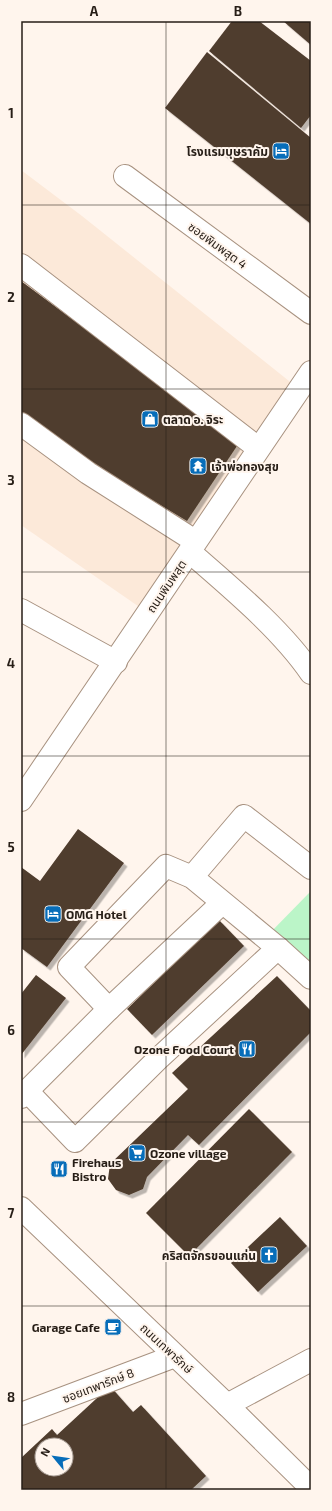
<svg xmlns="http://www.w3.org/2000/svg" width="332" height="1511" font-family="'Exo 2','Noto Sans Thai',sans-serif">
	<defs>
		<filter id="shadow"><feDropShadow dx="3.5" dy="3.5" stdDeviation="0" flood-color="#0004"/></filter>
	</defs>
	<rect width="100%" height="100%" fill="#fff5ed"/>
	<!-- commercial -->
	<polygon fill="#fce9d9" points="21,170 82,216 299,389 148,613 21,525"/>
	<!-- green -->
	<polygon fill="#bbf5c8" points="311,891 311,980 266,937"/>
	<!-- building -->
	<g fill="#503d2e" fill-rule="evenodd" filter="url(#shadow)">
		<polygon points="232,21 259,21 311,61 311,115 301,128 209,51"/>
		<polygon points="283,21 311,21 311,45"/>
		<polygon points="207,52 311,138 311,224 165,108"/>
		<polygon points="21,281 239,443 187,521 95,466 21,411"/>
		<polygon points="78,829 124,863 47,967 21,948 21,867 40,881"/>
		<polygon points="219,920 244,946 152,1035 127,1009"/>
		<polygon points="36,975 66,998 21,1055 21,994"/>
		<polygon points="277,976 311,1011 311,1032 199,1145 188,1135 147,1177 143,1189 129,1195 116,1190 108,1179 110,1164 188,1089 172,1073"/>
		<polygon points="249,1109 292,1152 189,1256 146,1213"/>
		<polygon points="280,1217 307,1246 258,1292 231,1263"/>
		<path d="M110,1386l23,26 8,-7 65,71 -15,14h-170v-32l31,-29 5,6zM42,1445h24v24h-24z"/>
	</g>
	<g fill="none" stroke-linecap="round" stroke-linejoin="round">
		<defs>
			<g id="minor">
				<polyline points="125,176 311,313"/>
				<polyline points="21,265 258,448"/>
				<polyline points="21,424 88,473 195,541"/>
				<path d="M190,552c40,35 91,77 121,121"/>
				<polyline points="21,610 116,662"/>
				<polyline points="21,800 311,372"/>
				<polyline points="192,877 244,816 311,868"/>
				<polyline points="109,1009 69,967 166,866 192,877 278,948 311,978"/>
				<polyline points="27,1091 75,1141 158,1059 278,948"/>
				<polyline points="21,1097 109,1009 222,903"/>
				<polyline points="21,1208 227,1405 311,1488"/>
				<polyline points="227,1405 311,1360"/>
				<polyline points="21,1414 175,1356"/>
			</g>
		</defs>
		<!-- minor casing -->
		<use href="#minor" stroke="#a89280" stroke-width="24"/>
		<!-- minor -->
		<use href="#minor" stroke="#fff" stroke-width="22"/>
	</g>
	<!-- grid -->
	<path fill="none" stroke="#271e17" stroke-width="1" stroke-opacity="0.55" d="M166,21v1469M21,205h290M21,389h290M21,572h290M21,756h290M21,939h290M21,1122h290M21,1306h290"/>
	<!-- icons -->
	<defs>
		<symbol id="hotel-square" viewBox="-11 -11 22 22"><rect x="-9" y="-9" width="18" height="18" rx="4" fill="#076db9" stroke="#fff5ed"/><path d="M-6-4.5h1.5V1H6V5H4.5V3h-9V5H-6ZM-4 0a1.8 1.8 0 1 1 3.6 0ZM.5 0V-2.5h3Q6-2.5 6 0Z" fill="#fff"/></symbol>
		<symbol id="shop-square" viewBox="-11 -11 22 22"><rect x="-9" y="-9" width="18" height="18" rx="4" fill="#076db9" stroke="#fff5ed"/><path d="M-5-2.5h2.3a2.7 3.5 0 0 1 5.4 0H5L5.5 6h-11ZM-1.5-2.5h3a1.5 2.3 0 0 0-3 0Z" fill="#fff"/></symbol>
		<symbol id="temple-square" viewBox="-11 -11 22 22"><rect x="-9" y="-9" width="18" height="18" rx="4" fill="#076db9" stroke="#fff5ed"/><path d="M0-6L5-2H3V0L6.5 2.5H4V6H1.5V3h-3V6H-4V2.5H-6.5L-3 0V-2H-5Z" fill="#fff"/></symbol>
		<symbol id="restaurant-square" viewBox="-11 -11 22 22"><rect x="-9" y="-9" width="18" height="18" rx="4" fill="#076db9" stroke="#fff5ed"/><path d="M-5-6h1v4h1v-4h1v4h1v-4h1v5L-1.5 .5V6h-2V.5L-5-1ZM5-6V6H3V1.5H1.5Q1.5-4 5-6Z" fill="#fff"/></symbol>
		<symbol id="supermarket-square" viewBox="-11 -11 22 22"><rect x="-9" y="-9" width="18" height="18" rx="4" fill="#076db9" stroke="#fff5ed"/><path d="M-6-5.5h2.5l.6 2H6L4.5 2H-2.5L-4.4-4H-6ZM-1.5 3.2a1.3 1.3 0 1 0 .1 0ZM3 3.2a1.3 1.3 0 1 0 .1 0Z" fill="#fff"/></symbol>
		<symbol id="church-square" viewBox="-11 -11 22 22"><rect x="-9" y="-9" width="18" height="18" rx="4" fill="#076db9" stroke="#fff5ed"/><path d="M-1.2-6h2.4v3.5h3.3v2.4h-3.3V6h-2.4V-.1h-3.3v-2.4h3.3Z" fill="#fff"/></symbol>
		<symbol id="cafe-square" viewBox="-11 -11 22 22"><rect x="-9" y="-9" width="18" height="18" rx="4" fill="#076db9" stroke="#fff5ed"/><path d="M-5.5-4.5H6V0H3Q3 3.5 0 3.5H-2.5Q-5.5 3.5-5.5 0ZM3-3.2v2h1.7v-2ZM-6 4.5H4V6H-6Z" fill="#fff"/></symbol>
	</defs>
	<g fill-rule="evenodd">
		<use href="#hotel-square" x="271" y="141" width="20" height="20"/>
		<use href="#shop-square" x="140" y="409" width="20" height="20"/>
		<use href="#temple-square" x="188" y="456" width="20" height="20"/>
		<use href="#hotel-square" x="43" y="904" width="20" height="20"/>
		<use href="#restaurant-square" x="237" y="1039" width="20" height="20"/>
		<use href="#supermarket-square" x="127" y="1143" width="20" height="20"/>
		<use href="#restaurant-square" x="49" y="1159" width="20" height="20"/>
		<use href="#church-square" x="259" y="1245" width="20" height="20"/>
		<use href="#cafe-square" x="103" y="1317" width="20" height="20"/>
	</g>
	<g text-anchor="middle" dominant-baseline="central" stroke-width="4" stroke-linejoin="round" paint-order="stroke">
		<!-- poi labels -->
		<g font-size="12" font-weight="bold" fill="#271e17" stroke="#fff5ed" text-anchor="start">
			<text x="268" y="151" text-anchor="end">โรงแรมบุษราคัม</text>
			<text x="163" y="419">ตลาด อ. จิระ</text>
			<text x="211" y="466">เจ้าพ่อทองสุข</text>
			<text x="66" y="914">OMG Hotel</text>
			<text x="234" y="1049" text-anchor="end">Ozone Food Court</text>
			<text x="150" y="1153">Ozone village</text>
			<text x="72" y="1162">Firehaus<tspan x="72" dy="14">Bistro</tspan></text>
			<text x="256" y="1255" text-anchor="end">คริสตจักรขอนแก่น</text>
			<text x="100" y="1327" text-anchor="end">Garage Cafe</text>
		</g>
		<!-- street labels -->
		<g font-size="12" fill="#271e17" stroke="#fff5ed">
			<text transform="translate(218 245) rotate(36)">ซอยพิมพสุต 4</text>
			<text transform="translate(166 586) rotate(-56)">ถนนพิมพสุต</text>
			<text transform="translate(167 1348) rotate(43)">ถนนเทพารักษ์</text>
			<text transform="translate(98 1385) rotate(-21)">ซอยเทพารักษ์ 8</text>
		</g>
	</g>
	<!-- border -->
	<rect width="332" height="1511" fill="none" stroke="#fff5ed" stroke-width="44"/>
	<!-- north arrow -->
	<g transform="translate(54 1457) rotate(299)"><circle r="19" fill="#fff5ed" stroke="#a99f97"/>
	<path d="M0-3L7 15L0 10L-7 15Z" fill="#076db9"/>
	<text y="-6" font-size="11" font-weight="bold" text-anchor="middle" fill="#271e17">N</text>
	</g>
	<rect x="22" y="22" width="288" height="1467" fill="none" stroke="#271e17" stroke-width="1.5"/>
	<g font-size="13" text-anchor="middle" font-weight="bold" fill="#271e17">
		<text x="94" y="16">A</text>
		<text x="238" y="16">B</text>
		<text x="11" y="118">1</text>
		<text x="11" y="302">2</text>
		<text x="11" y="485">3</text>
		<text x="11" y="668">4</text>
		<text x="11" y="852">5</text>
		<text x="11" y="1035">6</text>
		<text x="11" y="1218">7</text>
		<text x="11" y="1402">8</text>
	</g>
</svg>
